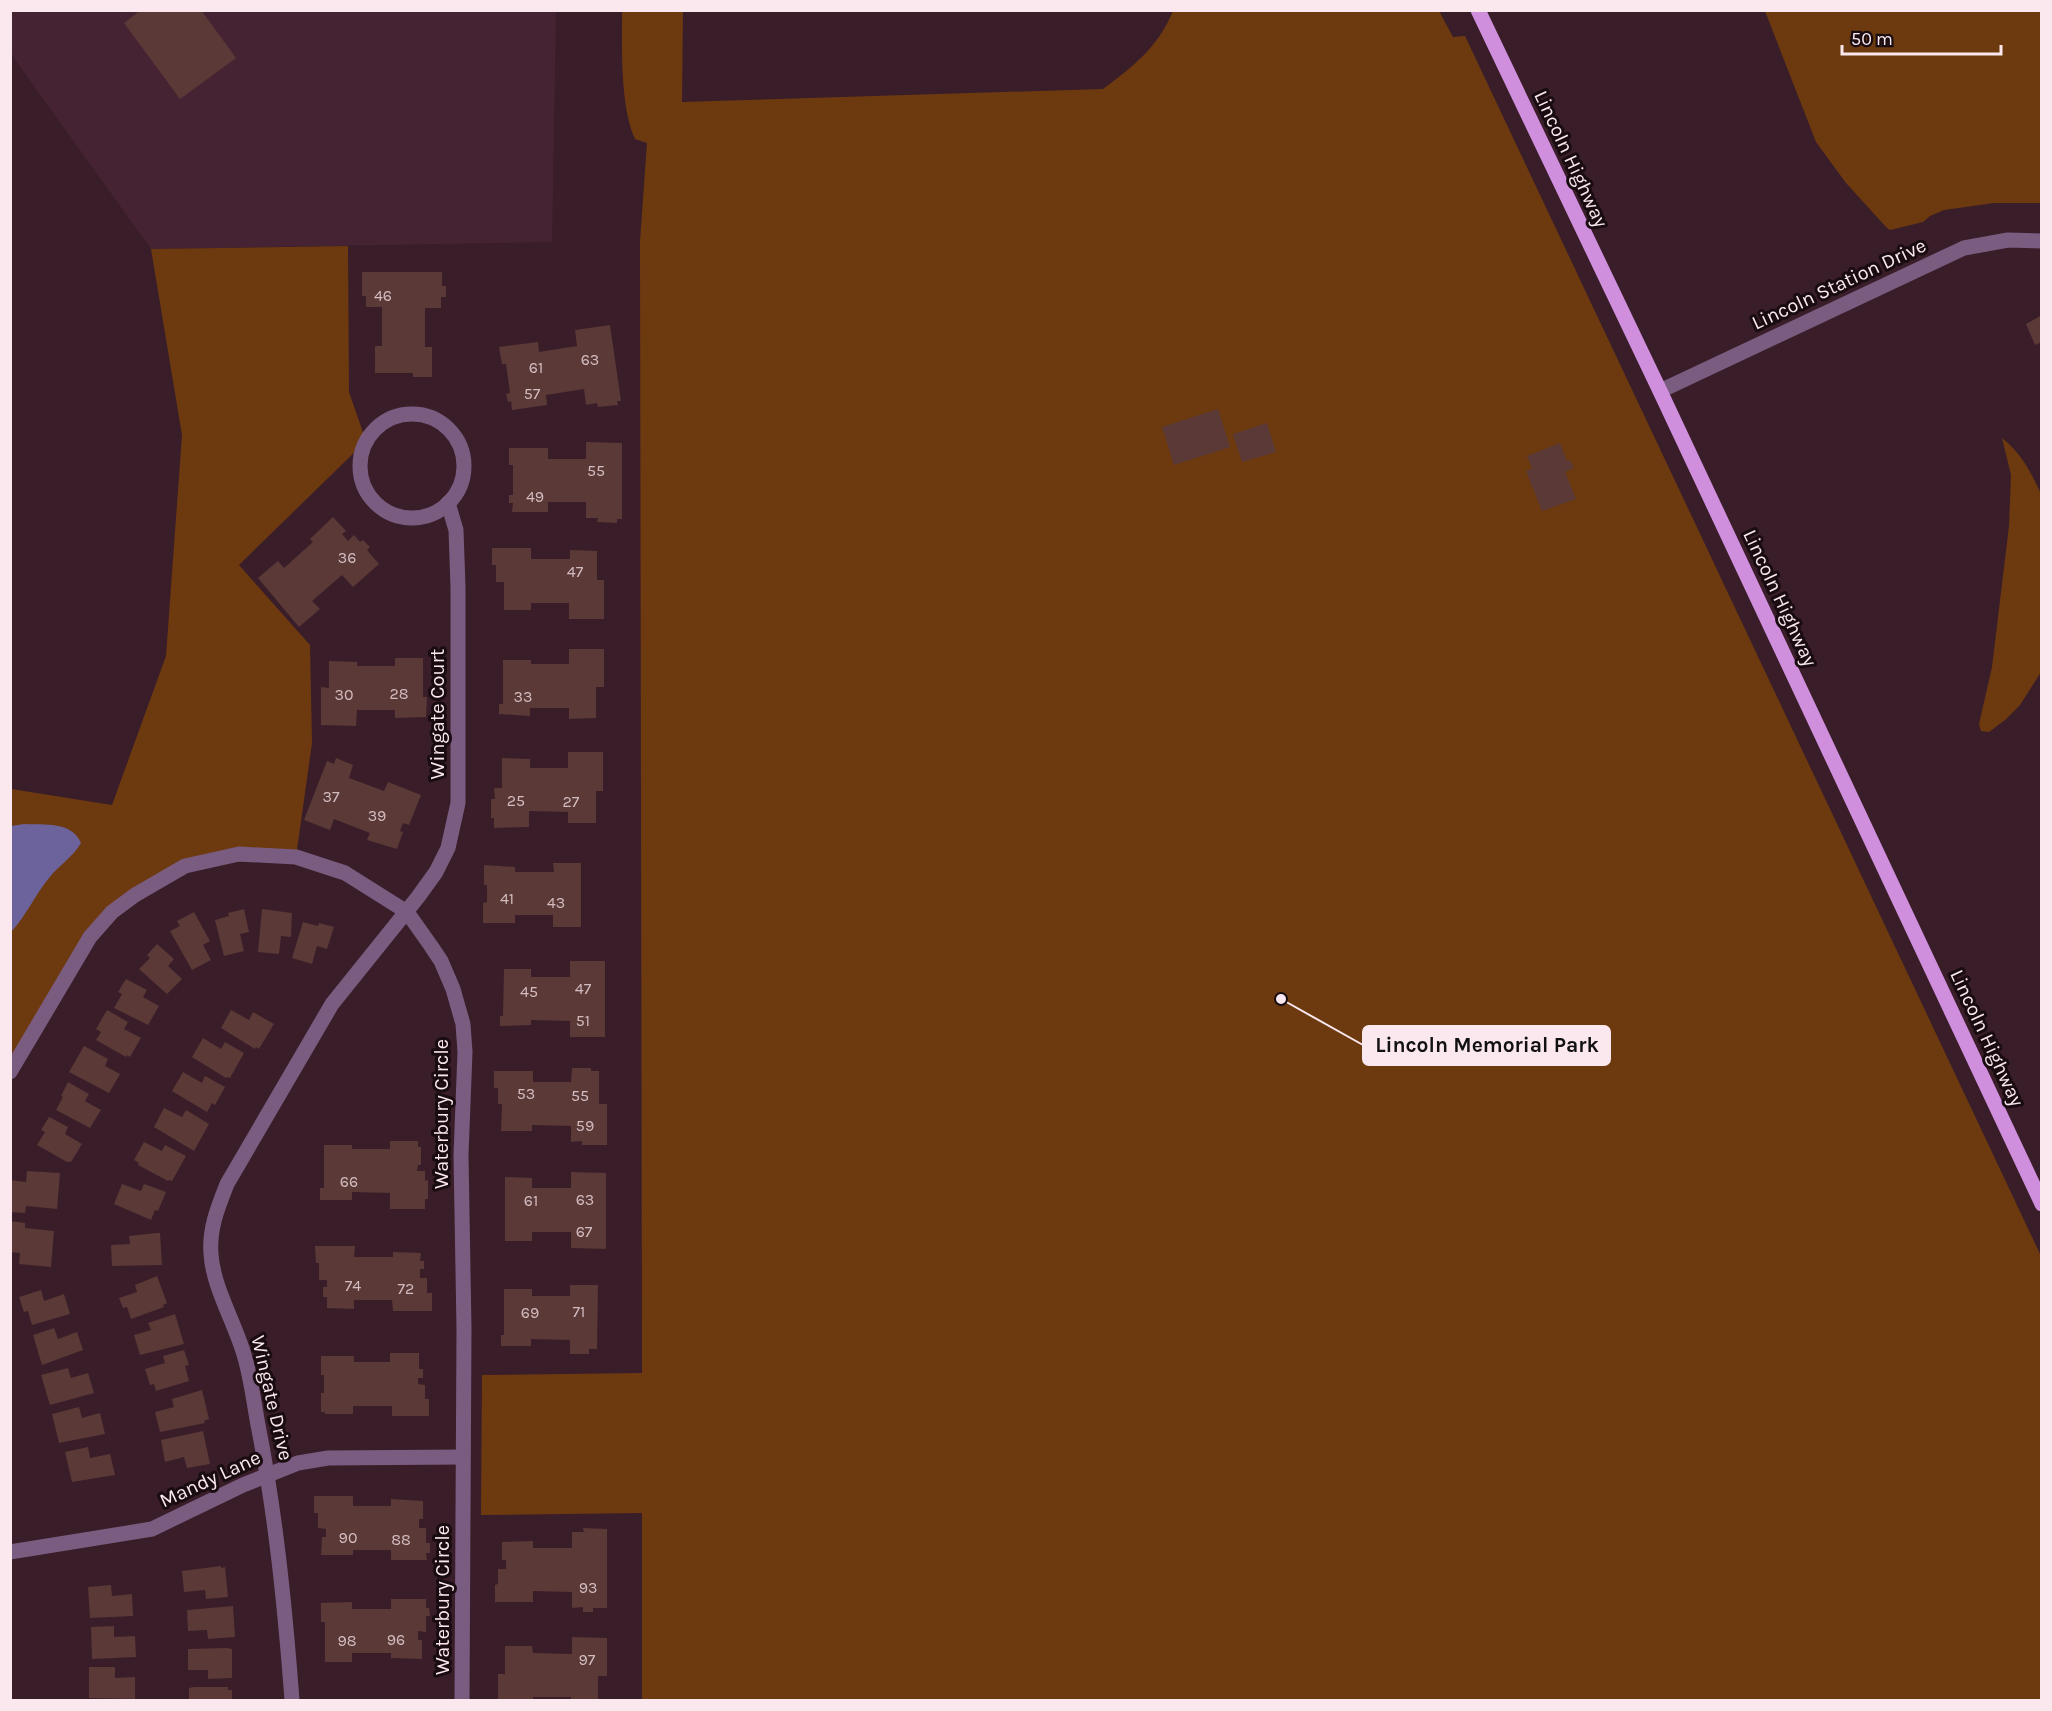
<svg xmlns="http://www.w3.org/2000/svg" width="2052" height="1711" font-family="Karla,sans-serif">
	<rect width="100%" height="100%" fill="#391d29"/>
	<!-- built -->
	<polygon fill="#462333" points="10,11 556,11 552,242 151,249 11,54"/>
	<!-- green -->
	<g fill="#6d3a10">
		<path d="M622,11h61l-1,91 421,-13c31,-23 55,-42 70,-78h266l14,26 12,-1 576,1220v444h-1399v-187l-161,2 1,-140 160,-2 -2,-1132 7,-98 -12,-4c-15,-33 -13,-92 -13,-128z"/>
		<polygon points="1765,11 2041,11 2041,203 1994,203 1944,210 1930,216 1923,222 1890,230 1887,228 1846,183 1816,142"/>
		<polygon points="348,246 349,392 366,441 239,565 310,645 312,743 296,857 185,866 112,912 11,1072 11,789 112,805 166,656 182,435 151,249"/>
		<path d="M2002,438c19,15 29,34 39,56v178l-21,33 -15,15 -16,12 -8,-1 -2,-7 13,-57 17,-141 2,-51z"/>
	</g>
	<!-- water -->
	<path fill="#6c639d" d="M24,824c20,1 48,-3 57,19 -8,14 -22,22 -32,35 -14,17 -23,38 -38,54v-106z"/>
	<!-- building -->
	<g fill="#5a3937">
		<polygon points="141,10 201,10 236,58 180,99 124,23"/>
		<polygon points="362,272 442,272 442,286 446,286 446,297 441,297 441,308 425,308 425,347 432,347 432,377 413,377 413,373 375,373 375,346 382,346 382,307 366,307 366,296 362,296"/>
		<polygon points="2042,315 2042,342 2035,345 2026,324"/>
		<polygon points="610,325 621,401 617,401 618,405 598,407 597,403 586,405 584,389 546,395 547,405 512,410 511,401 508,402 506,394 510,393 506,364 502,364 499,347 538,342 539,352 577,346 575,330"/>
		<polygon points="1218,409 1230,447 1174,465 1162,427"/>
		<polygon points="1267,423 1276,452 1242,462 1233,434"/>
		<polygon points="586,442 622,443 622,519 617,519 617,523 597,522 598,518 586,518 586,502 548,502 548,512 512,512 513,503 509,503 509,495 513,495 513,465 509,465 509,448 548,448 548,459 586,459"/>
		<polygon points="1560,443 1567,461 1570,460 1574,468 1565,472 1576,499 1542,511 1526,471 1532,468 1527,456"/>
		<polygon points="333,517 346,531 342,534 348,541 354,535 360,542 363,540 370,547 367,550 379,564 353,587 342,575 312,601 320,609 299,627 258,578 278,561 284,568 313,542 310,539"/>
		<polygon points="492,548 531,548 531,559 570,559 570,550 597,551 597,580 604,580 604,619 569,619 569,603 531,603 531,610 504,610 504,582 496,582 496,565 492,565"/>
		<polygon points="569,649 604,649 604,687 596,687 596,718 569,719 569,708 530,708 530,716 499,714 499,704 503,704 503,660 531,660 531,664 569,664"/>
		<polygon points="395,658 423,658 423,697 427,697 426,717 395,718 395,710 357,710 356,726 321,725 321,687 329,688 329,661 357,662 357,666 395,666"/>
		<polygon points="568,752 603,752 603,791 596,791 596,823 568,823 568,812 529,811 529,827 494,828 494,818 491,818 491,799 495,799 494,788 502,788 502,758 530,759 530,768 568,768"/>
		<polygon points="336,758 353,765 349,778 384,791 388,782 421,795 409,825 403,823 400,831 403,832 397,849 367,840 370,833 334,819 330,830 304,820 327,761 334,764"/>
		<polygon points="553,863 581,863 581,927 553,927 553,915 515,915 515,923 483,923 483,903 487,902 487,885 484,885 484,865 515,867 515,872 554,872"/>
		<polygon points="244,909 249,932 240,934 244,951 224,956 215,920 229,916 228,913"/>
		<polygon points="262,909 292,913 291,937 281,936 279,954 258,952"/>
		<polygon points="194,912 210,941 203,945 211,960 192,970 170,931 180,926 177,921"/>
		<polygon points="303,922 318,926 319,923 334,927 327,949 317,946 312,964 292,958"/>
		<polygon points="157,944 174,959 168,966 182,979 167,994 139,969 150,958 147,955"/>
		<polygon points="570,961 605,961 605,1037 570,1037 570,1021 531,1020 531,1025 500,1026 500,1016 503,1016 504,969 531,969 531,977 570,977"/>
		<polygon points="126,979 147,990 143,997 159,1006 148,1025 114,1008 122,994 118,992"/>
		<polygon points="107,1010 128,1022 124,1029 141,1038 130,1057 127,1055 126,1057 96,1040 101,1032 96,1029"/>
		<polygon points="231,1010 249,1020 253,1012 274,1024 259,1049 256,1047 255,1049 221,1028"/>
		<polygon points="203,1038 221,1049 225,1042 244,1053 230,1078 227,1077 226,1078 192,1057"/>
		<polygon points="84,1046 108,1059 105,1066 120,1074 109,1093 69,1072"/>
		<polygon points="572,1068 591,1068 591,1071 599,1071 599,1104 607,1104 607,1145 582,1145 582,1141 571,1142 571,1126 532,1125 532,1131 501,1131 502,1104 498,1104 498,1088 494,1088 494,1071 533,1071 533,1082 571,1082"/>
		<polygon points="183,1072 202,1083 205,1076 225,1087 215,1105 212,1103 207,1112 172,1091"/>
		<polygon points="68,1082 89,1094 85,1101 101,1110 90,1128 56,1110 63,1097 61,1096"/>
		<polygon points="164,1108 182,1117 186,1110 209,1124 194,1151 154,1127"/>
		<polygon points="49,1117 68,1127 65,1134 82,1144 71,1162 67,1162 37,1145 45,1132 41,1130"/>
		<polygon points="390,1141 418,1141 418,1147 421,1147 421,1165 418,1165 417,1171 425,1171 425,1181 428,1180 428,1199 425,1199 425,1209 390,1209 390,1193 352,1192 352,1200 320,1200 320,1188 324,1188 324,1145 352,1145 352,1149 390,1149"/>
		<polygon points="144,1142 162,1151 165,1145 186,1156 172,1181 169,1180 168,1181 138,1165 139,1163 134,1160"/>
		<polygon points="27,1171 60,1173 57,1209 26,1206 25,1213 10,1212 10,1180 26,1182"/>
		<polygon points="571,1172 606,1173 606,1249 571,1248 571,1232 532,1232 532,1241 505,1241 505,1177 532,1178 532,1188 571,1188"/>
		<polygon points="122,1184 141,1191 144,1184 166,1192 158,1211 155,1210 151,1220 114,1204"/>
		<polygon points="10,1221 25,1223 25,1228 54,1231 51,1267 19,1264 20,1253 10,1252"/>
		<polygon points="156,1233 160,1233 162,1265 112,1266 111,1245 130,1244 129,1236"/>
		<polygon points="315,1246 355,1246 354,1257 393,1257 393,1252 421,1253 420,1261 424,1261 424,1269 420,1269 420,1278 427,1278 427,1293 432,1293 432,1311 393,1311 392,1300 354,1300 354,1309 327,1308 327,1297 323,1297 323,1287 327,1287 327,1280 319,1280 319,1263 316,1263"/>
		<polygon points="157,1276 167,1303 163,1305 164,1307 131,1319 127,1307 123,1308 119,1298 137,1292 135,1285"/>
		<polygon points="570,1285 598,1285 597,1349 589,1349 589,1354 570,1354 570,1340 531,1339 531,1346 501,1346 501,1335 504,1335 504,1289 532,1289 532,1296 570,1296"/>
		<polygon points="41,1290 44,1301 64,1294 70,1314 32,1325 28,1311 24,1312 19,1297"/>
		<polygon points="175,1314 184,1344 140,1355 134,1335 151,1330 148,1323"/>
		<polygon points="54,1328 58,1339 77,1332 83,1350 42,1365 33,1335"/>
		<polygon points="184,1350 189,1365 185,1366 189,1381 156,1391 154,1384 150,1385 145,1369 165,1363 163,1356"/>
		<polygon points="390,1353 419,1353 419,1369 423,1369 423,1378 418,1378 418,1384 425,1385 425,1399 429,1399 429,1416 392,1416 392,1406 353,1406 353,1414 325,1414 325,1412 321,1412 321,1393 324,1393 324,1375 321,1375 321,1356 354,1356 354,1362 390,1362"/>
		<polygon points="68,1368 71,1378 88,1373 94,1393 50,1405 41,1375"/>
		<polygon points="202,1390 209,1419 204,1421 205,1423 160,1432 155,1412 174,1407 172,1399"/>
		<polygon points="79,1407 82,1418 100,1413 105,1434 59,1443 52,1414"/>
		<polygon points="203,1431 210,1464 187,1468 184,1457 165,1462 161,1440"/>
		<polygon points="88,1447 90,1458 110,1454 115,1475 72,1482 65,1452"/>
		<polygon points="314,1496 353,1496 353,1506 391,1506 391,1499 423,1501 423,1519 419,1519 419,1528 426,1528 426,1543 430,1543 430,1553 426,1553 427,1560 391,1560 391,1550 353,1550 353,1555 321,1555 322,1537 326,1537 326,1529 318,1528 318,1513 314,1513"/>
		<polygon points="583,1528 607,1529 607,1608 593,1608 593,1612 583,1612 583,1607 572,1608 572,1592 533,1591 533,1602 495,1602 495,1585 498,1584 498,1569 506,1569 506,1560 502,1560 502,1542 533,1541 533,1548 572,1548 572,1532 584,1532"/>
		<polygon points="221,1566 221,1568 225,1567 228,1597 206,1599 205,1590 184,1592 182,1571"/>
		<polygon points="111,1585 112,1596 132,1594 133,1616 90,1618 88,1587"/>
		<polygon points="391,1599 426,1599 426,1608 429,1608 430,1616 426,1616 426,1632 418,1631 418,1640 422,1640 422,1659 391,1658 391,1653 352,1653 352,1662 325,1662 325,1622 321,1622 321,1603 352,1602 352,1609 391,1609"/>
		<polygon points="233,1606 235,1637 208,1639 207,1630 188,1631 187,1610"/>
		<polygon points="114,1626 114,1637 135,1636 136,1657 92,1659 91,1627"/>
		<polygon points="572,1637 607,1638 607,1676 598,1676 598,1700 571,1700 571,1697 533,1697 533,1700 498,1700 498,1674 505,1674 505,1646 532,1646 533,1653 572,1654"/>
		<polygon points="227,1648 232,1649 232,1678 208,1679 208,1670 188,1670 188,1649"/>
		<polygon points="89,1667 115,1667 115,1678 135,1677 135,1699 89,1698"/>
		<polygon points="194,1687 228,1687 228,1690 232,1690 232,1700 189,1700 189,1688"/>
	</g>
	<g fill="none" stroke-linecap="round" stroke-linejoin="round">
		<!-- street -->
		<g stroke="#7b5c81" stroke-width="15">
			<polyline points="1660,391 1964,248 2008,240 2042,241"/>
			<circle cx="412" cy="466" r="52"/>
			<polyline points="10,1072 90,937 112,912 135,895 185,866 239,854 296,857 345,873 407,912 431,946 441,961 453,989 463,1024 465,1052 461,1155 464,1329 462,1700"/>
			<polyline points="10,1552 152,1529 243,1485 298,1463 328,1458 463,1457"/>
			<path d="M292,1700c-7,-92 -16,-184 -34,-275 -4,-22 -7,-46 -13,-67 -9,-34 -32,-70 -34,-104 -2,-26 7,-47 16,-70l105,-180 86,-107 18,-25 12,-24 10,-45v-216l-2,-57 -8,-27"/>
		</g>
		<!-- primary -->
		<polyline stroke="#d08fdc" stroke-width="15" points="1478,10 1660,391 2042,1204"/>
	</g>
	<g text-anchor="middle" dominant-baseline="central" stroke-width="6" stroke-linejoin="round" paint-order="stroke">
		<!-- number labels -->
		<g font-size="16" fill="#d3bcc0">
			<text x="383" y="295">46</text>
			<text x="590" y="359">63</text>
			<text x="536" y="367">61</text>
			<text x="532" y="393">57</text>
			<text x="596" y="470">55</text>
			<text x="535" y="496">49</text>
			<text x="347" y="557">36</text>
			<text x="575" y="571">47</text>
			<text x="399" y="693">28</text>
			<text x="344" y="694">30</text>
			<text x="523" y="696">33</text>
			<text x="331" y="796">37</text>
			<text x="516" y="800">25</text>
			<text x="571" y="801">27</text>
			<text x="377" y="815">39</text>
			<text x="507" y="898">41</text>
			<text x="556" y="902">43</text>
			<text x="583" y="988">47</text>
			<text x="529" y="991">45</text>
			<text x="583" y="1020">51</text>
			<text x="526" y="1093">53</text>
			<text x="580" y="1095">55</text>
			<text x="585" y="1125">59</text>
			<text x="349" y="1181">66</text>
			<text x="585" y="1199">63</text>
			<text x="531" y="1200">61</text>
			<text x="584" y="1231">67</text>
			<text x="353" y="1285">74</text>
			<text x="406" y="1288">72</text>
			<text x="579" y="1311">71</text>
			<text x="530" y="1312">69</text>
			<text x="348" y="1537">90</text>
			<text x="401" y="1539">88</text>
			<text x="588" y="1587">93</text>
			<text x="396" y="1639">96</text>
			<text x="347" y="1640">98</text>
			<text x="587" y="1659">97</text>
		</g>
		<!-- street labels -->
		<g font-size="20" fill="#fbe7ee" stroke="#180c11">
			<text transform="translate(1571 159) rotate(65)">Lincoln Highway</text>
			<text transform="translate(1839 284) rotate(-25)">Lincoln Station Drive</text>
			<text transform="translate(1780 598) rotate(65)">Lincoln Highway</text>
			<text transform="translate(437 714) rotate(-90)">Wingate Court</text>
			<text transform="translate(1987 1038) rotate(65)">Lincoln Highway</text>
			<text transform="translate(441 1114) rotate(-90)">Waterbury Circle</text>
			<text transform="translate(272 1398) rotate(77)">Wingate Drive</text>
			<text transform="translate(210 1479) rotate(-25)">Mandy Lane</text>
			<text transform="translate(442 1600) rotate(-90)">Waterbury Circle</text>
		</g>
	</g>
	<!-- callouts -->
	<path fill="none" stroke="#fbe7ee" stroke-width="2" d="M1281 999L1363 1045"/>
	<circle fill="#fbe7ee" stroke="#180c11" stroke-width="2" cx="1281" cy="999" r="6"/>
	<rect fill="#fbe7ee" stroke="#fbe7ee" stroke-width="2" x="1363" y="1026" width="247" height="39" rx="6"/>
	<g font-size="21" text-anchor="middle" font-weight="bold" fill="#111">
		<text x="1487" y="1052">Lincoln Memorial Park</text>
	</g>
	<!-- border -->
	<rect width="2052" height="1711" fill="none" stroke="#fbe7ee" stroke-width="24"/>
	<!-- scale -->
	<path d="M1842 45v9h159v-9" fill="none" stroke="#fbe7ee" stroke-width="3"/>
	<text x="1851" y="45" font-size="18" fill="#fbe7ee" stroke="#180c11" stroke-width="4.5" paint-order="stroke">50 m</text>
</svg>
